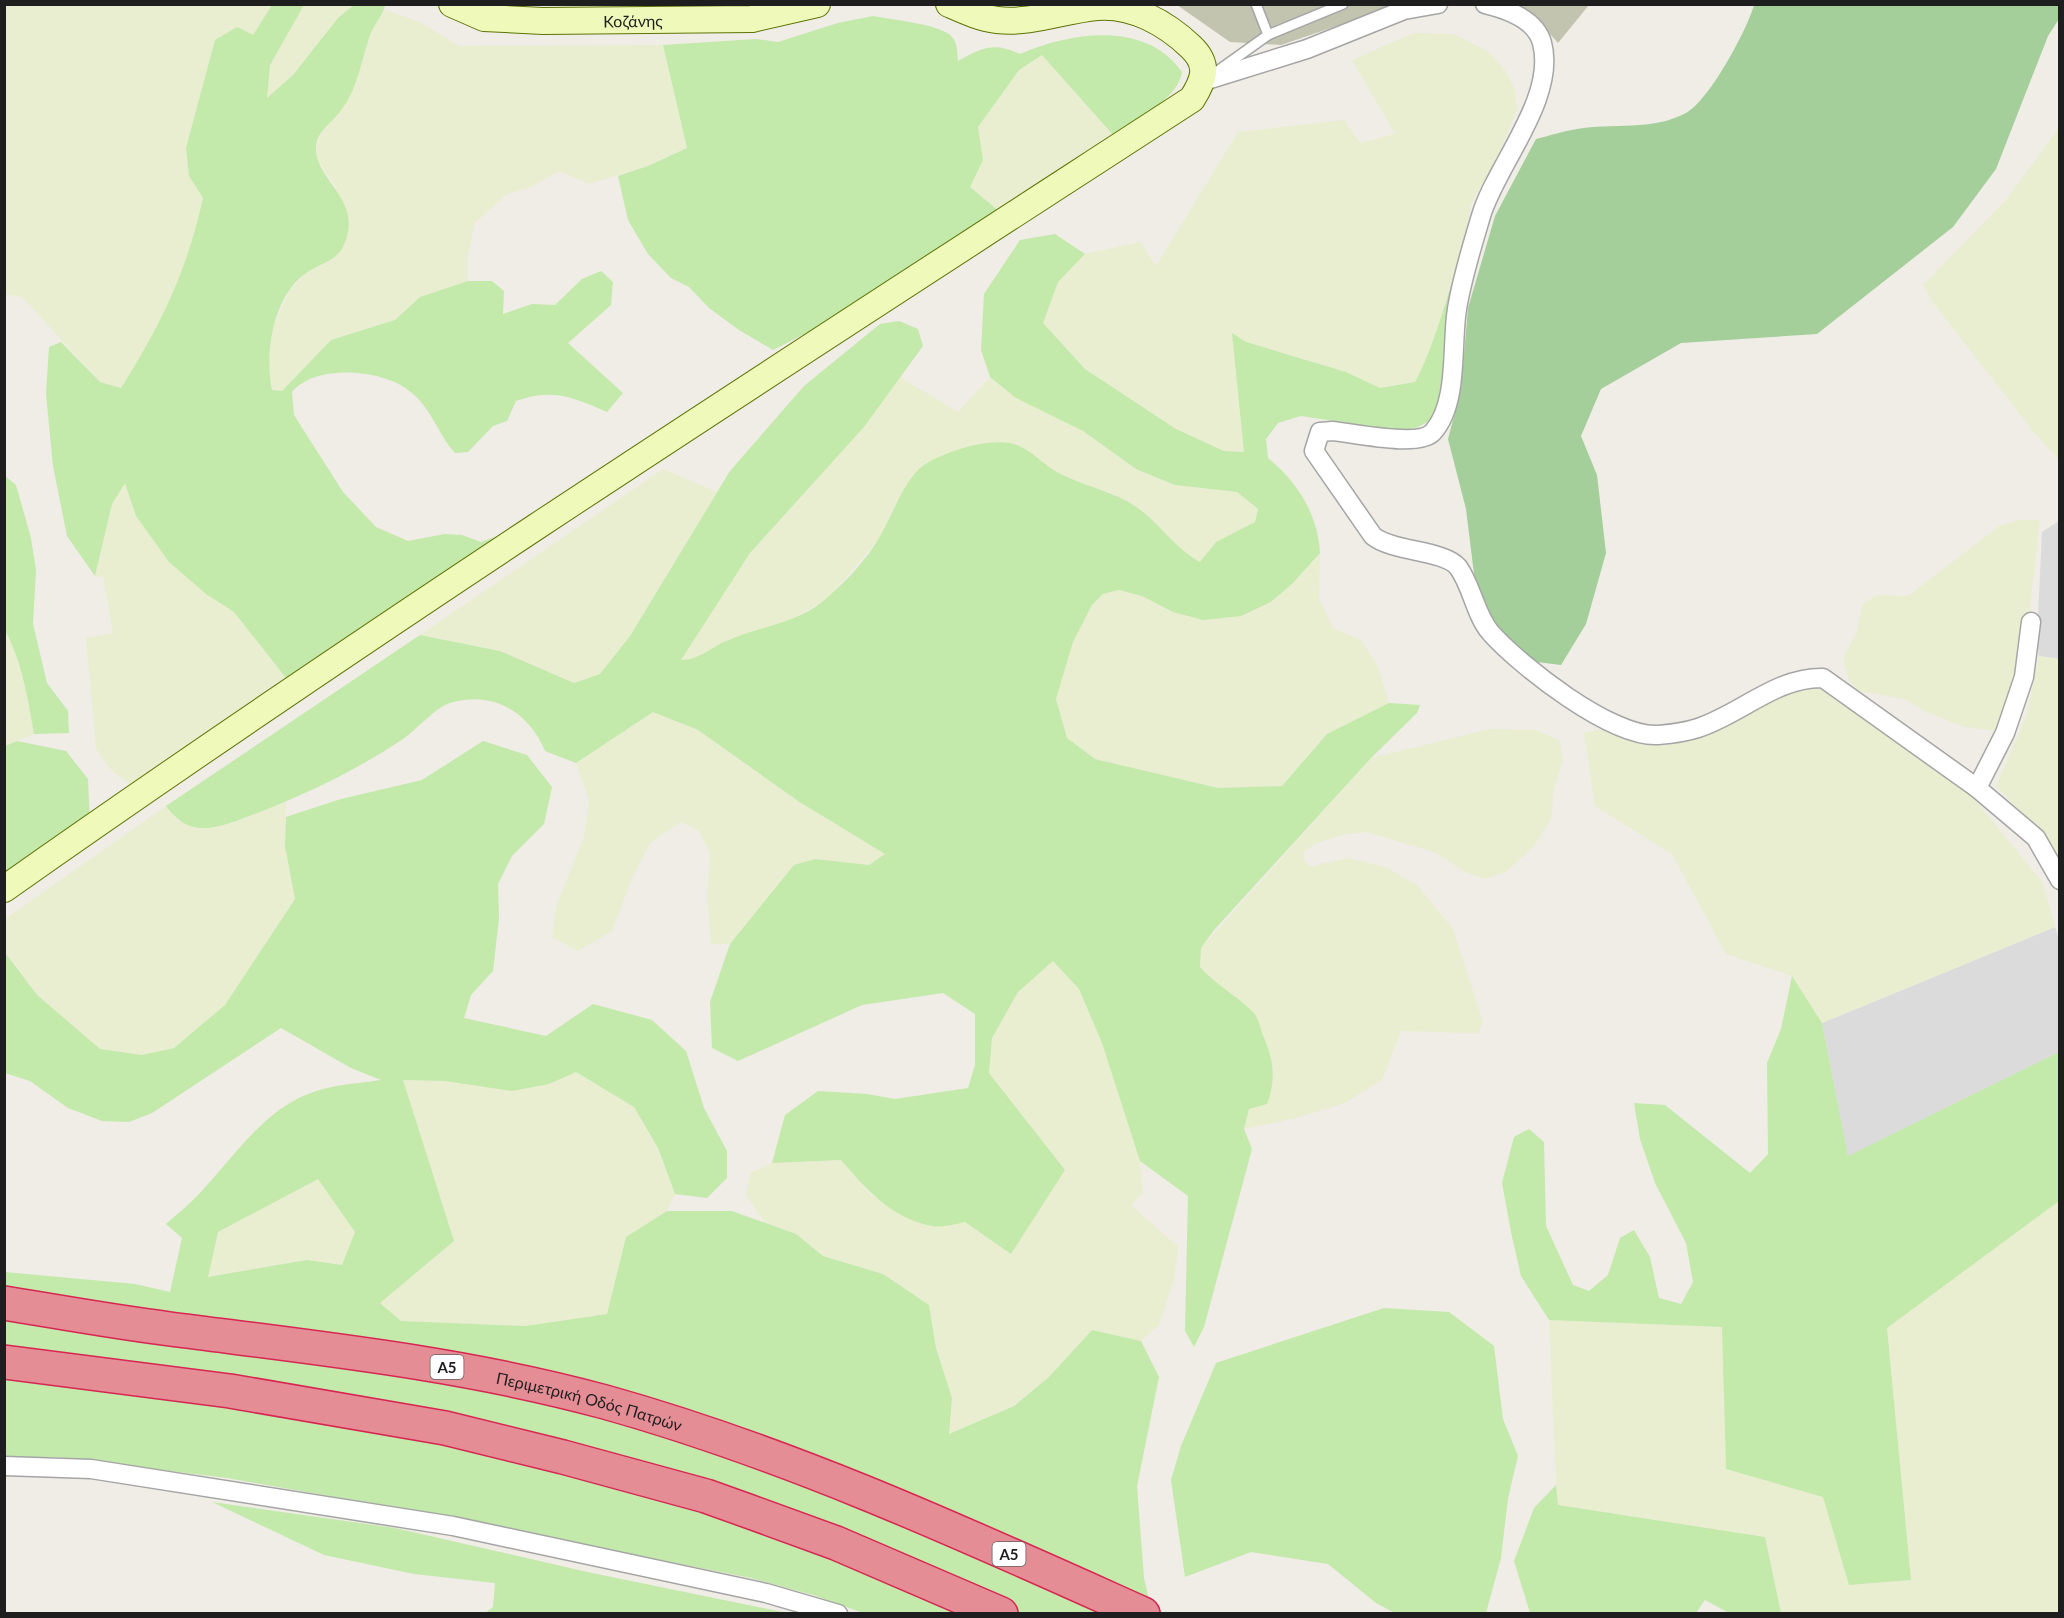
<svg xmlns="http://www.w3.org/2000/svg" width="2064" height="1618" font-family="Lato,sans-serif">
	<rect width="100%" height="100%" fill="#efede5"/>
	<!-- residential -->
	<g fill="#dcdbdb">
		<polygon points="2059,521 2059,659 2039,656 2037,637 2042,532"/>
		<polygon points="2055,927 2059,939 2059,1052 1848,1157 1822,1023"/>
	</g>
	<!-- construction -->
	<g fill="#c2c4b0">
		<polygon points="1177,5 1398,5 1281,45 1230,42"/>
		<polygon points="1518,5 1589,5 1558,43 1535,17"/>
	</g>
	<!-- farmland -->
	<g fill="#e9eed0">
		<polygon points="4,5 272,5 253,35 215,40 186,148 189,176 203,198 196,232 172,298 154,336 121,388 100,382 22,297 5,294"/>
		<polygon points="304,5 354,5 338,18 293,75 266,99 270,65"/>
		<polygon points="559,5 776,5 738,9 559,11"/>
		<polygon points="385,10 418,21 459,46 663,45 687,149 648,166 589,184 559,171 529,188 507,194 475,223 468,253 468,281 420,297 395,320 331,340 282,391 272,390 268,369 270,335 289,291 305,273 326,262 336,187 317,160 316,144 325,128 343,109 356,80 375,23"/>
		<polygon points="1414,33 1454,34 1487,51 1505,70 1515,90 1517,109 1498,156 1471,204 1462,252 1449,288 1432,351 1415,382 1380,388 1346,372 1246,342 1233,334 1245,452 1224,451 1176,429 1085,369 1043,323 1058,282 1085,254 1140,242 1156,266 1238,132 1344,120 1360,143 1395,134 1352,60"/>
		<polygon points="1042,54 1114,136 1000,212 969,187 983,160 978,127 1019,70"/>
		<polygon points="2059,128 2059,460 2033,431 1934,304 1923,285 2006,200"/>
		<polygon points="900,377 958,412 990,377 1016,398 1083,431 1136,469 1175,485 1237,492 1258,510 1255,522 1216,542 1200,563 1181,552 1148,516 1134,505 1109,492 1077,482 1055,471 1019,446 896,502 879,539 828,598 786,623 727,640 693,660 681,660 750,553 864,427"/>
		<polygon points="663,469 717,492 630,636 600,674 574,683 500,651 420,635"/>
		<polygon points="125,482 136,516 206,594 234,612 290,683 135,787 112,771 96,749 86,638 113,633 103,577 95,576 112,504"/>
		<polygon points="2018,520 2040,520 2022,678 2001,731 1965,727 1924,711 1905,699 1859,691 1850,682 1843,659 1857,632 1862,605 1877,595 1908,596 1998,527"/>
		<polygon points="1320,553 1319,598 1333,628 1361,640 1377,665 1389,703 1327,734 1282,786 1218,788 1095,759 1067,738 1056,699 1073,642 1092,605 1103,594 1119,590 1142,596 1173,612 1241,616 1272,602 1292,584"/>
		<polygon points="4,630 12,644 25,687 34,734 5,746"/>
		<polygon points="2039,656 2059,659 2059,863 2044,835 1996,786 2027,715"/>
		<polygon points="1813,685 1827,690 1969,793 2043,883 2055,927 1822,1023 1792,976 1726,954 1672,854 1595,806 1584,733 1603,729 1653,742 1784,691"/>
		<polygon points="653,712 698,730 798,801 885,854 869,865 815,859 755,913 730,944 711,944 707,897 710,853 698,830 681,822 650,843 632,878 612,931 578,951 552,937 556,907 584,837 589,800 576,763"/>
		<polygon points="1490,729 1536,730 1560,741 1563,760 1554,788 1551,819 1534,846 1506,872 1484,879 1467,873 1434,852 1367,832 1346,834 1316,843 1304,852 1304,860 1310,867 1347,858 1386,867 1418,886 1453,929 1483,1022 1478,1033 1401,1031 1382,1080 1345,1103 1296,1118 1244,1129 1249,1109 1235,996 1213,982 1200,967 1201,948 1371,758"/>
		<polygon points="286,802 285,846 295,899 225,1005 174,1048 142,1055 100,1050 37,995 5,951 5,919 166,806 178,821 203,828 239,820"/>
		<polygon points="1053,960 1079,989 1102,1043 1140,1161 1143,1193 1131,1205 1178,1247 1174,1279 1159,1325 1141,1341 1092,1330 1049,1377 1013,1406 949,1434 952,1398 936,1348 929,1305 883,1274 823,1256 796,1234 765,1223 746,1195 750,1173 772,1163 841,1160 871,1195 933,1226 965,1222 1011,1254 1065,1170 989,1073 992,1038 1018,992"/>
		<polygon points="576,1072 634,1107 657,1148 675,1194 667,1211 626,1237 607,1314 525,1326 401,1321 380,1303 454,1241 402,1080 549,1084"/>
		<polygon points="318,1178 355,1232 342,1265 307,1260 207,1278 218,1232"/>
		<polygon points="2059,1201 2059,1613 1781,1613 1765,1537 1557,1505 1549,1320 1723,1327 1726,1468 1823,1497 1849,1585 1911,1580 1887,1328"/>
	</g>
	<!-- grass -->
	<g fill="#c3e9ab" fill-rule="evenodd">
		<path d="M272,5h32l-34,60 -3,33 26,-23 45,-57 16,-13h31c-1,9 -10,18 -14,28 -9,24 -13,55 -29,76 -8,12 -25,22 -26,37 -3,34 50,54 27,101 -7,14 -26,18 -37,26 -33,23 -42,81 -34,117l10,1 49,-51 64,-20 25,-23 48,-16h24l12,10 -1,23 29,-10 23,1 27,-26 19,-8 12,11 -2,23 -43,38 55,50 -16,19c-34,-15 -54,-24 -91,-11l-9,20 -14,5 -25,26 -13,1c-18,-20 -24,-47 -47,-63 -27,-21 -93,-26 -116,2l2,23 49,77 33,35 32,14 37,-7 17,1 19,7 14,-5 20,-1 -225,147 -56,-71 -28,-18 -37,-32 -33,-46 -11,-33 -13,21 -17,72 -28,-40 -14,-70 -7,-72 3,-47 12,-5 39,40 21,6c40,-63 66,-117 82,-190l-14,-22 -3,-28 29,-108 22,-13 16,8z"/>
		<path d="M873,16c21,4 58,7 76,18 9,7 8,17 9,27 25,-14 36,-19 62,-7 50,-22 126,-34 162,18 -4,27 -47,49 -68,64l-72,-81 -23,15 -41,57 5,33 -13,27 30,25 -174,111 -53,27 -34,-20 -30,-22 -20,-21 -18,-9 -23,-24 -20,-34 -10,-44 30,-10 39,-18 -24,-103 93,-6 22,3 60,-19z"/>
		<path d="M1055,234l30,20 -27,28 -15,41 42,46 91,60 48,22 20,1 -12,-119 14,9 100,30 34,16 35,-6c22,-41 31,-86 47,-130l-14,57 -6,89 -9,21 -15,8 -18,4 -99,-15 -23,7 -12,16 2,19c30,24 50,57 52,95l-28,31 -21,18 -30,14 -38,4 -30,-8 -31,-16 -23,-6 -16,4 -11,11 -19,37 -17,57 11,39 28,21 123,29 64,-2 45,-52 62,-31 31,2 -3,8 -46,45 -157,172 -13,18 -1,19c16,18 36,28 53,45 5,5 7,14 9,21 11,25 15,44 5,71l-18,5 -5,20 8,20 -48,178 -10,20 -9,-16 3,-135 -48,-35 -38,-118 -23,-54 -26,-28 -35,31 -26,46 -3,35 76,97 -54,84 -46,-32c-10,2 -24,6 -33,4 -41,-8 -66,-37 -91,-66l-69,3 13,-48 33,-24 49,3 28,5 73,-11 7,-23v-51l-32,-21 -81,12 -124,56 -26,-13 -2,-46 20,-58 64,-79 21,-6 54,6 16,-11 -87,-53 -100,-71 -45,-18 -77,51 -31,-12c-16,-39 -52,-61 -95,-48 -14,4 -34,27 -47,36 -45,30 -92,53 -143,73 -17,6 -38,16 -57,16 -17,0 -28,-10 -37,-22l254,-171 80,16 74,32 26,-9 30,-38 100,-165 74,-85 76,-62 19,-3 19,8 5,17 -59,81 -114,126 -69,107c18,0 29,-12 45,-19 35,-16 72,-16 103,-45 18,-16 38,-37 50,-58 12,-20 26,-60 45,-73 22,-14 71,-30 95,-19 14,6 25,19 38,26 25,14 54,18 78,34 25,17 38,41 65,56l16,-20 39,-20 3,-13 -21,-17 -62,-7 -39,-16 -53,-38 -67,-33 -26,-21 -9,-27 3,-56 36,-54z"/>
		<path d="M4,475l12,10 15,53 5,32 -3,54 14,59 21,28 1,22 -35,1c-6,-35 -12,-72 -29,-104z"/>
		<polygon points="17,741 66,751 88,779 90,823 5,884 5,746"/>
		<path d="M483,741l44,14 25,32 -8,37 -32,32 -14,28 1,34 -6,53 -22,24 -7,23 82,18 47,-32 59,16 34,31 18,57 23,43v27l-20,20 -32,-4 -17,-46 -24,-41 -58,-35 -27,12 -37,7 -67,-10 -42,-1 51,161 -74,62 21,18 124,5 82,-12 19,-77 41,-26h65l64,23 27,22 60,18 46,31 7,43 16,50 -3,36 65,-28 35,-29 43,-47 49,11 18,36 -22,109 7,92 8,35h-289l-50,-18 -62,-17 -343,-68 -181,-32 -170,-21h-52v-185l130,12 35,8 12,-54 -16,-14c11,-10 24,-20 34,-31 33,-35 62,-81 108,-99 24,-10 49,-10 73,-14l-30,-12 -70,-40 -129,85 -23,9 -27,-1 -34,-13 -38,-27 -25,-8 -1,-122 33,44 63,54 42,6 32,-7 51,-43 70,-106 -10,-53 1,-29 55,-18 81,-19zM318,1179l37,53 -13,33 -35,-5 -99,17 10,-45z"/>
		<polygon points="1792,976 1822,1023 1848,1156 2059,1052 2059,1201 1887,1328 1911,1580 1849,1585 1823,1497 1726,1469 1722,1327 1549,1320 1521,1276 1511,1232 1502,1183 1514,1137 1529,1129 1544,1142 1546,1226 1573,1285 1589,1291 1608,1275 1620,1238 1634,1230 1650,1257 1659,1298 1681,1304 1693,1282 1686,1243 1655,1183 1640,1139 1634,1103 1665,1105 1750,1173 1768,1154 1767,1063 1781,1029"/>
		<polygon points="1384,1308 1449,1312 1494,1346 1503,1419 1518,1456 1508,1498 1501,1558 1486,1613 1395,1613 1376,1603 1328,1564 1251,1552 1185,1577 1171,1480 1181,1446 1216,1363"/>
		<polygon points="1556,1485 1558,1505 1765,1537 1781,1613 1729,1613 1705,1600 1696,1613 1530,1613 1514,1561 1534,1508"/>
		<polygon points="212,1502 395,1528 592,1573 787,1613 485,1613 493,1607 495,1583 414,1574 324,1555"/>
	</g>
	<!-- forest -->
	<path fill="#a4ce9a" d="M1754,5h305v14l-11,17 -52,133 -43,58 -136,107 -136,9 -80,46 -20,47 16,39 9,78 -20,71 -25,41 -24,-3 -43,-33 -19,-47 -9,-73 -18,-70 13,-49 7,-82 27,-92 41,-77c13,-3 27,-8 41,-10 35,-6 76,2 109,-16 23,-12 61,-83 68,-108z"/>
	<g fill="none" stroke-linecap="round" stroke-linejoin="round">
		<defs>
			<g id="lane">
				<polyline points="1256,4 1268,35"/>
				<polyline points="1219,70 1268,35 1343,4"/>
			</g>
			<g id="street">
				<path d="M1485,4c21,5 51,15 57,39 15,55 -47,124 -61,173 -9,30 -19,62 -24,93 -6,36 2,94 -24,123 -14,16 -79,1 -101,-1l-12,1 -6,19 59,85c20,16 71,14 85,31 14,19 17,47 32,65 30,34 122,106 168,103 12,-1 28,-3 40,-7 43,-14 78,-51 125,-50l154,110 59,50 24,42"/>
				<polyline points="1204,81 1307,49 1404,10 1438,4"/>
				<polyline points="1977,788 2005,733 2024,677 2031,622"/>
				<polyline points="4,1466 91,1469 453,1526 766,1593 838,1614"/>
			</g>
			<g id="secondary">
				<path id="s1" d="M452,4l32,14 59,3 209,-2 65,-15"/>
				<path d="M4,889c389,-274 789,-531 1188,-790 12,-19 18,-34 -1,-52 -25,-24 -59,-43 -94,-40 -34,3 -65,17 -100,13 -17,-2 -32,-9 -48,-16"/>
			</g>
			<g id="highway">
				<path id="s2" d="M4,1303c55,9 110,19 166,26 146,19 292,34 435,73 186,52 362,133 538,212"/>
				<polyline points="4,1362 230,1391 445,1428 563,1457 706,1496 748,1511 836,1543 1001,1614"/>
			</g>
		</defs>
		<!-- lane casing -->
		<use href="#lane" stroke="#a5a5a5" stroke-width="12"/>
		<!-- street casing -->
		<use href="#street" stroke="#a5a5a5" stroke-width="21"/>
		<!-- secondary casing -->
		<use href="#secondary" stroke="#5e7406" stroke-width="28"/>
		<!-- highway casing -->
		<use href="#highway" stroke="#d82652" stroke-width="36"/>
		<!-- lane -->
		<use href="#lane" stroke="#fff" stroke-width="9"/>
		<!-- street -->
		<use href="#street" stroke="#fff" stroke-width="18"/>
		<!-- secondary -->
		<use href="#secondary" stroke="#eff9b9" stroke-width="26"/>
		<!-- highway -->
		<use href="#highway" stroke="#e58d95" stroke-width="33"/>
	</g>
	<g text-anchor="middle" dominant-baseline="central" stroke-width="6" stroke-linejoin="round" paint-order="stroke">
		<!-- shield labels -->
		<g fill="#fff" stroke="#626262" stroke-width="1.5">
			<rect x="430.5" y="1355" width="33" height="24" rx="4.5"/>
			<rect x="992.5" y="1542" width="33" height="24" rx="4.5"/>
		</g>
		<g font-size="15" font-weight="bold" fill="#1e1e1e">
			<text x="447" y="1367">Α5</text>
			<text x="1009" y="1554">Α5</text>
		</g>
		<!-- street labels -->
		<g font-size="16" fill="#1e1e1e" stroke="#fff">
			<text stroke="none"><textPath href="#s1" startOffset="184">Κοζάνης</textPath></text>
			<text stroke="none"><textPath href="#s2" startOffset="594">Περιμετρική Οδός Πατρών</textPath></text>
		</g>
	</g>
	<!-- border -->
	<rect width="2064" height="1618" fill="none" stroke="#1e1e1e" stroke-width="12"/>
</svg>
